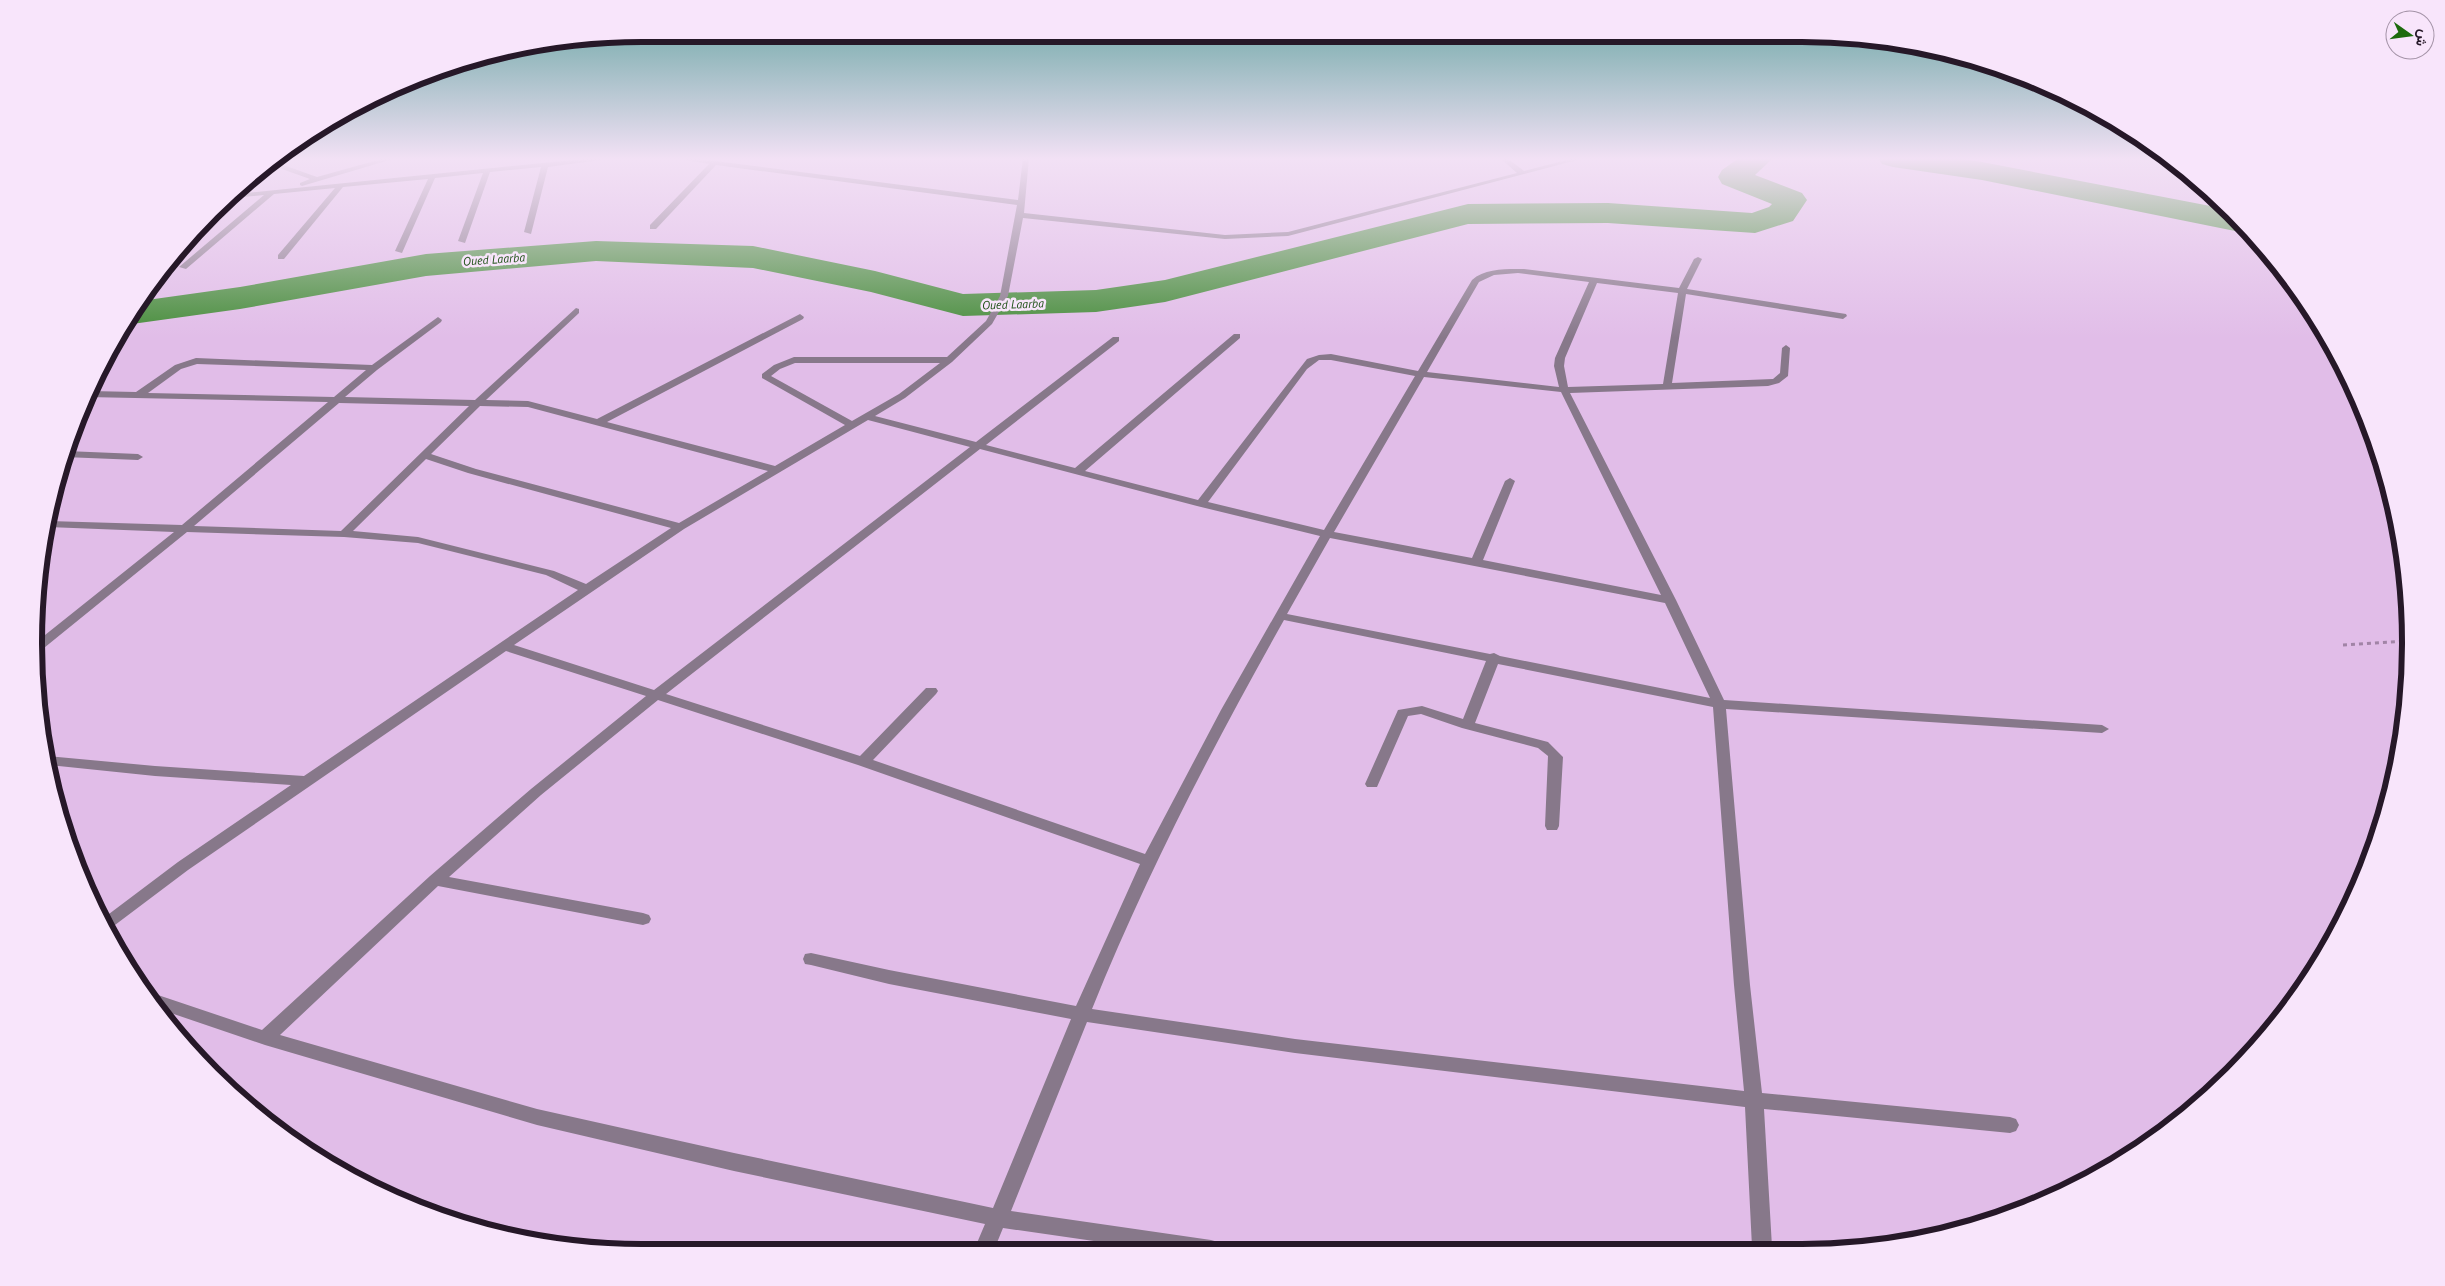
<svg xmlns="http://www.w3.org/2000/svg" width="2445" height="1286" font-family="'PT Sans',Vazirmatn,sans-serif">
	<rect width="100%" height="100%" fill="#e1bde8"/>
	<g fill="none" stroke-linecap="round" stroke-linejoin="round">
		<!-- river -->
		<g fill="#448c38" fill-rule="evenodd">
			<polygon points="1739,158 1773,158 1755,175 1802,193 1807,200 1793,221 1755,233 1608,223 1468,224 1165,302 1096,312 963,316 871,292 753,268 596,261 426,276 240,309 132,324 126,323 140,301 240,287 426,254 596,241 753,246 875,271 963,294 1096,290 1165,280 1468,204 1608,203 1752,213 1769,207 1772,204 1722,184 1718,177 1722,170"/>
			<polygon points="1878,158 1956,158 1982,162 2226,209 2248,230 2240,232 1982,180 1893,167 1882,164"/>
		</g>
		<!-- path -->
		<polyline stroke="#a184a6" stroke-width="3" stroke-dasharray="4 4" stroke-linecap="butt" points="2343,645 2409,641"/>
		<!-- minor -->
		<g fill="#87788a" fill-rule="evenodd">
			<polygon points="385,158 396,158 302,186 300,185 300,183 310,179 268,164 272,161 317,177"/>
			<polygon points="591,158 616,158 548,167 531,234 524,232 541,167 490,172 465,243 458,241 483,173 435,178 402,253 395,251 428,179 343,187 284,259 278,259 278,255 335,188 274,194 186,269 179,267 264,195 232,198 236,194"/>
			<path d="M673,158h20l325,42 5,-42h6l-5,55 201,22 63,-3 229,-59 -17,-15h7l17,13 50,-13h11l-297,78 -63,3 -202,-21 -15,78 -16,28 -40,38 -47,36 -30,18 101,26 137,-105h6v4l-133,104 89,23 159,-134h6v4l-155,133 113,29 109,-141 12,-4 12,-1 87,17 54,-91c13,-12 35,-11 52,-11l155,19 15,-29 4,-2 4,2 -15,30 159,25 1,2 -4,3 -157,-25 -14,89 101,-4 7,-6 2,-25 4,-3 4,3 -2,28 -9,7 -11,3 -198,7 106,207 48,100 378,25 7,4 -7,4 -376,-24 24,276 12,108 248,24 6,2 3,6 -3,6 -6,2 -246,-24 8,138h-20l-7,-140 -450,-54 -208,-31 -76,189 200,29 7,2 3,7h-72l-146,-21 -9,22h-20l11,-26 -251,-53 -197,-46 -272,-80 -106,-36 -12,-14 5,-2 110,37 168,-154 101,-87 115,-93 -140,-45 -318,219 -81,61 -6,-11 77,-58 113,-77 -136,-9 -106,-11 -2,-9 108,10 149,10 274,-186 -32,-15 -128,-32 -74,-6 -157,-5 -148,120 -4,1v-10l139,-111 -126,-5 1,-6 133,4 146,-123 -241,-5 3,-6 46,1 39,-27 21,-7 176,7 66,-48 4,3 -1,2 -64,48 -32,27 130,3 101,-92 3,1v4l-93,87 42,1 69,18 203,-105 4,3 -1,2 -196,103 168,44 70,-41 -83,-47v-4l12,-9 20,-8h153l39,-36 14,-25 17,-91 -301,-40 -60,64h-6v-4l59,-61zM1518,273l71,9 -34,76 -1,8 5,21 -132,-15 52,-90 15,-7zM1597,283l81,10 -15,91 -95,3 -4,-21 1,-8zM1319,360h12l84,16 -91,154 -116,-28 99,-133zM795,363h145l-41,31 -47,27 -81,-45 9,-7zM197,364l169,6 -32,27 -186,-4 33,-24zM1424,377l137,15 100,203 -178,-35 32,-79 -5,-3 -5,3 -33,77 -138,-26zM339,403l130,3 -128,125 -147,-5zM480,406l48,1 240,64 -89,52 -203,-54 -45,-15zM868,420l102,27 -316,243 -140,-45 170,-116zM980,449l217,57 123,30 -99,174 -76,144 -272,-94 63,-66 2,-3 -2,-3h-10l-66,68 -194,-62zM426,459l42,14 203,55 -85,56 -32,-13 -136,-34 -65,-6zM1330,538l335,65 45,95 -210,-42 -6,-3 -4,1 -203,-40zM1284,620l202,41 -23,58 -41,-13 -24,4 -33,74 2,3h10l31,-71 13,-2 41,14 76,20 10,8 -3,70 2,4h10l2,-4 4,-69 -15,-15 -73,-19 23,-59 215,43 21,278 10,106 -449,-52 -203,-30c54,-134 121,-263 192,-389zM658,700l200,65 282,99 -64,142 -187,-36 -78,-17 -6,1 -2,5 2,5 6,1 78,19 182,35 -78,189 -259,-55 -197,-44 -257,-74 158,-149 205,39 6,-2 2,-4 -2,-4 -6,-2 -194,-36 92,-82z"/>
			<polygon points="66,451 138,454 143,457 138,460 64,457"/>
		</g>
	</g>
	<!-- sky -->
	<linearGradient id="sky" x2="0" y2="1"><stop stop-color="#66a4a2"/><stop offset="0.47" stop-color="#f2e1f5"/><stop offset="1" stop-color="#f2e1f5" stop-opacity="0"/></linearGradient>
	<rect width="2445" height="338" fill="url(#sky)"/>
	<g text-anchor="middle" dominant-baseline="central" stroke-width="5" stroke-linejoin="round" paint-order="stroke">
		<!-- far-water labels -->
		<g font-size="12" font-style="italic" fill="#215219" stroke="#f8e5fb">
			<text transform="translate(494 259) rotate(-4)">Oued Laarba</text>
			<text transform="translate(1013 304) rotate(-2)">Oued Laarba</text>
		</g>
	</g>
	<!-- crop -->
	<path d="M0 0H2445V1286H0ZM642 42H1802A600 600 0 0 1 2402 642V644A600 600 0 0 1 1802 1244H642A600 600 0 0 1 42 644V642A600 600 0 0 1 642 42Z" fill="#f8e5fb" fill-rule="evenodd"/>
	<path fill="none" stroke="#261828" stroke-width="6" d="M642 42H1802A600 600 0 0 1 2402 642V644A600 600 0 0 1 1802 1244H642A600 600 0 0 1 42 644V642A600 600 0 0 1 642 42Z"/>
	<!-- north arrow -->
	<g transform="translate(2410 35) rotate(104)"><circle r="24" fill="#f8e5fb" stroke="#a493a7"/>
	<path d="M0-4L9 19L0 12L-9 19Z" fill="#1d6b0d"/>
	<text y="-8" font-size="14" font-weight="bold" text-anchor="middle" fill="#261828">ش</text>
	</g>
</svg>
